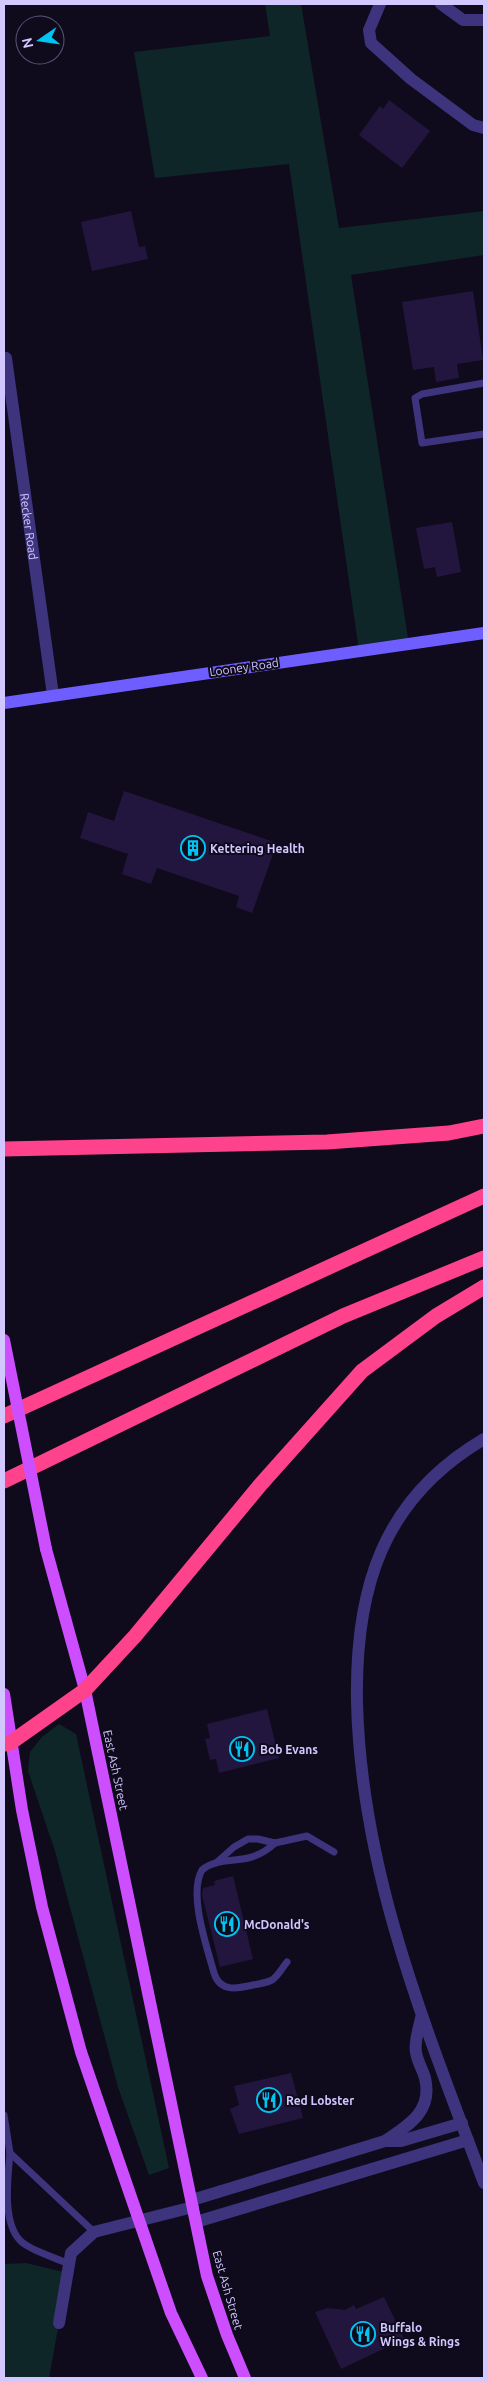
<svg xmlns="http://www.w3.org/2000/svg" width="488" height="2382" font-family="Ubuntu,sans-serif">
	<rect width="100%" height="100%" fill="#0f0b1d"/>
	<!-- green -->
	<g fill="#0e2627">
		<polygon points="265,4 301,4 339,228 484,211 484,255 351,275 409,644 359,651 289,164 155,178 134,52 270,36"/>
		<polygon points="59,1724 76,1734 169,2168 149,2175 118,2087 55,1851 28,1771 30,1752 42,1737"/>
		<polygon points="26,2263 68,2273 49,2378 4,2378 4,2264"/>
	</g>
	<!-- building -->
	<g fill="#22163e">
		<polygon points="389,100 430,131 402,168 359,135 380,106 383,109"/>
		<polygon points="131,211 139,247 145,246 148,259 92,271 81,222"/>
		<polygon points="473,291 483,360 457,364 459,378 436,382 434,367 413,370 402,302"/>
		<polygon points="452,522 461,572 437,577 435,567 424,569 416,528"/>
		<polygon points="124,791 277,843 252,913 236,907 239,896 157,868 151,884 122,874 128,854 80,838 88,812 114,821"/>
		<polygon points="267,1709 279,1758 219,1773 216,1759 210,1760 205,1739 210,1738 207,1724"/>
		<polygon points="233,1876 253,1959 220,1967 202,1895 203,1888 215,1885 214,1881"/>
		<polygon points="291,2073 303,2118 239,2134 230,2109 239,2105 234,2086"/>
		<polygon points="384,2297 404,2339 341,2369 315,2312 328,2308 345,2310 354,2305 356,2309"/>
	</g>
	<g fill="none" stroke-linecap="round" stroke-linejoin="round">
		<!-- lane -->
		<g stroke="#3d347d" stroke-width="7">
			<polyline points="484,383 422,394 415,398 422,443 484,434"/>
			<path d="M275,1843c-27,26 -52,10 -73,27 -14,24 5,77 12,103 6,19 22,16 39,12 6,-1 13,-2 19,-5 6,-4 10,-12 15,-18"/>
			<polyline points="216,1863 234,1847 248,1839 258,1839 275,1843 307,1836 334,1852"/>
			<polyline points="4,2115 10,2153 94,2232"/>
			<path d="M10,2153c-2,24 -9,73 13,90 10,8 33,15 46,21"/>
		</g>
		<!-- street -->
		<g stroke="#3d347d" stroke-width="12">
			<polyline points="380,4 369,30 371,43 411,79 473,125 484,128"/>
			<polyline points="441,4 463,20 484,20"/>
			<path id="s1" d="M6,358l47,337"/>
			<path d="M484,1439c-102,60 -129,150 -127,263 4,169 68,324 127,481"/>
			<polyline points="385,2141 401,2141 462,2123"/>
			<path d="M192,2200l193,-59c24,-16 48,-30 40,-63 -2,-8 -8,-17 -9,-26 -2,-10 3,-24 5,-34"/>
			<polyline points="196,2222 468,2140"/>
			<polyline points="59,2323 71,2253 94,2232 193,2207"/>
		</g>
		<!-- secondary -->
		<polyline stroke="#6f5eff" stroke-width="12" points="4,703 484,633"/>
		<!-- primary -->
		<g stroke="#cc4eff" stroke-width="12">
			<polyline points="46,1549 85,1690 207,2276 227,2335 245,2378"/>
			<polyline points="4,1694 22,1810 42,1907 81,2052 171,2313 202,2378"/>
		</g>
		<!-- highway -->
		<g stroke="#ff428c" stroke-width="15">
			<polyline points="4,1149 327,1142 449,1133 484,1126"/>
			<polyline points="4,1416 484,1196"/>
			<polyline points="4,1481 343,1316 484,1258"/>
			<polyline points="4,1744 10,1743 85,1690 135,1636 261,1484 362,1371 436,1316 484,1287"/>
		</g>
		<!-- primary-bridge -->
		<polyline stroke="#cc4eff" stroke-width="12" points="4,1340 46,1549"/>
	</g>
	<!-- icons -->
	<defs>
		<symbol id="building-ring" viewBox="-11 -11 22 22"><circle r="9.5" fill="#0f0b1d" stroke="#00c5f2" stroke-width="1.5"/><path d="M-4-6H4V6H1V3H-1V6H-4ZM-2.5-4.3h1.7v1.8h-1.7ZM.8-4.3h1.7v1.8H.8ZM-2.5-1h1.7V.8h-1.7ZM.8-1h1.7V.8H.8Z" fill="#00c5f2"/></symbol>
		<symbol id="restaurant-ring" viewBox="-11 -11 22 22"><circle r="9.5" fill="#0f0b1d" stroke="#00c5f2" stroke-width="1.5"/><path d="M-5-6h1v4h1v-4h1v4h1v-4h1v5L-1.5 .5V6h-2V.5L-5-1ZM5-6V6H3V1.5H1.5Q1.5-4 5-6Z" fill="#00c5f2"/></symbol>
	</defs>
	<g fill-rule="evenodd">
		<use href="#building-ring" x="179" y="834" width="28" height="28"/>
		<use href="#restaurant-ring" x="228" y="1735" width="28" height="28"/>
		<use href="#restaurant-ring" x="213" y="1910" width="28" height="28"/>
		<use href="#restaurant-ring" x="255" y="2086" width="28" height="28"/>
		<use href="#restaurant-ring" x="349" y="2320" width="28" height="28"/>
	</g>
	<g text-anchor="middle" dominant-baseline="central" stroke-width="4" stroke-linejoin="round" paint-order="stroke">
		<!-- street labels -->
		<g font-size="12" fill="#d2c7ff" stroke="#0f0b1d">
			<text stroke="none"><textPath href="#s1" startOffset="170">Recker Road</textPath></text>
			<text transform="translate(244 667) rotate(-8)">Looney Road</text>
			<text transform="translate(116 1770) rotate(78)">East Ash Street</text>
			<text transform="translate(228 2290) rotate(74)">East Ash Street</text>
		</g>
		<!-- poi labels -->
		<g font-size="12" font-weight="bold" fill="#d2c7ff" stroke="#0f0b1d" text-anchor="start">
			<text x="210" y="848">Kettering Health</text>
			<text x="260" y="1749">Bob Evans</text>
			<text x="244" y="1924">McDonald's</text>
			<text x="286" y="2100">Red Lobster</text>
			<text x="380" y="2327">Buffalo<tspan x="380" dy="14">Wings &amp; Rings</tspan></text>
		</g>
	</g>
	<!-- border -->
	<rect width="488" height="2382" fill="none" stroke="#d2c7ff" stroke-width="10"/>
	<!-- north arrow -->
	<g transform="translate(40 40) rotate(257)"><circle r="24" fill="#0f0b1d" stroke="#5d5677"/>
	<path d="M0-4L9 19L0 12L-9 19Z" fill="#00c5f2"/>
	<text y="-8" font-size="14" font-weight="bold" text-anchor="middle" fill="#d2c7ff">N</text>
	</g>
</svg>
